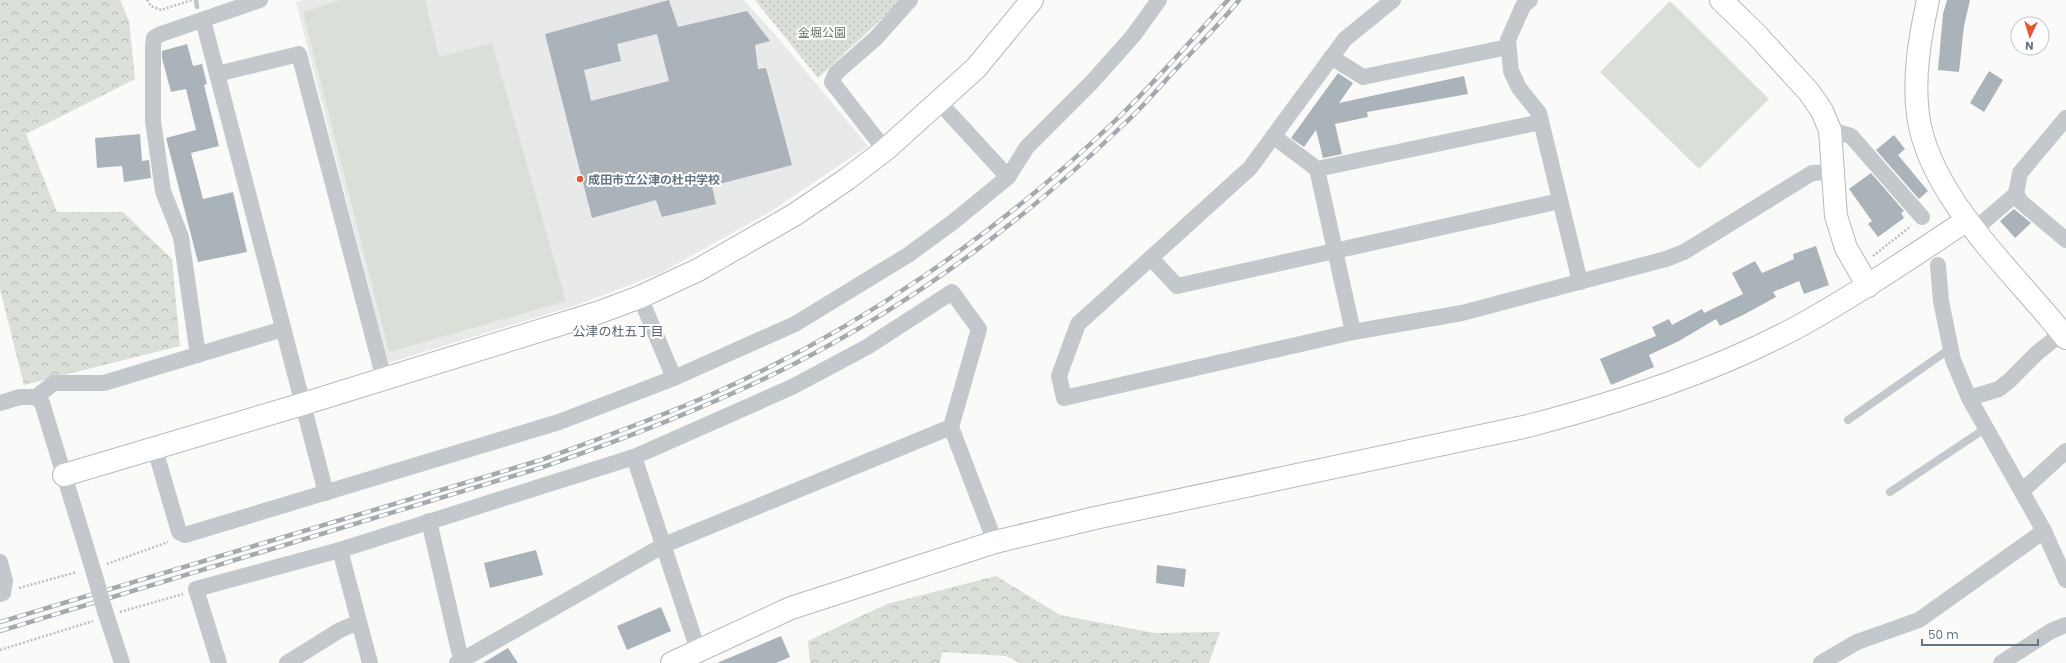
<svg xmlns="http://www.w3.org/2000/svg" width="2066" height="663" font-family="Poppins,'Noto Sans JP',sans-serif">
	<defs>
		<pattern id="grass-dots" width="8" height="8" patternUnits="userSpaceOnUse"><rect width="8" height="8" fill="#dadfd7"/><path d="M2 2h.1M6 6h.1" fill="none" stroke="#b4b9b4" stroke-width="1.8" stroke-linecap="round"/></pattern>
		<pattern id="forest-crowns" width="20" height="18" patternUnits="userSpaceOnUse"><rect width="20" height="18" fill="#dadfd7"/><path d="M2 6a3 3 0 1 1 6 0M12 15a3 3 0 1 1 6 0" fill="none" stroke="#b4b9b4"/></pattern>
	</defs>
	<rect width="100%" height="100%" fill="#fafaf8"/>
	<!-- built -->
	<polygon fill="#e8e9e9" points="303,0 744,0 779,39 868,146 770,212 661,273 577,305 388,363 296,2"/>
	<!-- grass -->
	<polygon fill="url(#grass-dots)" points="755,0 902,0 818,78"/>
	<!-- forest -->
	<g fill="url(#forest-crowns)">
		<polygon points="0,0 120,0 129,21 135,79 26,134 57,212 123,212 172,259 180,346 24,385 0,289"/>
		<polygon points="996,576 1060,615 1155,633 1220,632 1209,663 1020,663 1006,656 942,652 940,663 810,663 808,641 887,604"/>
	</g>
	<!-- pitch -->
	<g fill="#dadfd7">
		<polygon points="341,0 425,0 439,57 492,43 566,301 389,352 303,12"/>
		<polygon points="1670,1 1769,99 1699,169 1600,72"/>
	</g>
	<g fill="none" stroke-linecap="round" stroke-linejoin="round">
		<!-- stream -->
		<polyline stroke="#bbc7cb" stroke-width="4.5" points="196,0 197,7"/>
	</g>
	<!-- building -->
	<g fill="#aab3b9" fill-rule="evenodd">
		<path d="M669,0l9,27 69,-16 23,30 -15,4 3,24 8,-1 26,97 -80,21 4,18 -54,13 -6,-17 -64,18 -47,-184zM657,34l12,47 -78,20 -7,-31 37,-9 -4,-17z"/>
		<polygon points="1947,0 1970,0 1964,26 1959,72 1938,70 1943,14"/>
		<polygon points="187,44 193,66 202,64 207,84 204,85 219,146 191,153 203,199 233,192 247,252 198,262 166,138 196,130 186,89 171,92 162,58 162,51"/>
		<polygon points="1989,71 2003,80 1984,112 1970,103"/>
		<polygon points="1338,73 1353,83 1339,103 1464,76 1468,94 1367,112 1368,117 1335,124 1342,154 1323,158 1316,130 1304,147 1291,138"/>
		<polygon points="140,134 142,161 149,160 151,178 124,182 122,166 97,168 95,138"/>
		<polygon points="1894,135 1905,149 1898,155 1928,191 1919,199 1876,150"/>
		<polygon points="1871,173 1904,211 1901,213 1904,218 1878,237 1868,224 1872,221 1849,189"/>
		<polygon points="2014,209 2031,223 2015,238 2000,221"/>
		<polygon points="1816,246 1829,285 1804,294 1799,281 1773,292 1776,297 1743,315 1720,326 1716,319 1679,341 1649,355 1654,367 1611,385 1600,359 1656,336 1652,327 1669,319 1672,325 1702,309 1704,313 1743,294 1732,273 1755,261 1762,273 1794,259 1793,254"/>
		<polygon points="536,550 543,575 490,588 484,563"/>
		<polygon points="1157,565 1186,569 1184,587 1156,583"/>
		<polygon points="661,607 671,631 627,650 617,626"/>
		<polygon points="781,636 790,657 776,663 717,663"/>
		<polygon points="508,648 518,663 483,663"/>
	</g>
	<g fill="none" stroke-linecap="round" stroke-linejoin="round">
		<defs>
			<g id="secondary">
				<polyline points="1721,0 1755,33 1809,92 1822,111 1830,130 1836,216 1846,248 1868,286"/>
				<path d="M1928,0c-8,37 -15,76 -10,115 11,83 98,159 148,223"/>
				<polyline points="64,475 303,404 600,312 640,297 698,270 794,215 847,179 885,150 976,68 1032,0"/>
				<path d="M672,663l119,-55 204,-66 100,-24 433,-92c95,-25 189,-55 275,-102 57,-32 110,-68 164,-104"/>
			</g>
		</defs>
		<!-- secondary casing -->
		<use href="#secondary" stroke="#b3babf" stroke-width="24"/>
		<!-- path -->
		<g stroke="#bbbfc2" stroke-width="2.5" stroke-dasharray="2 2" stroke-linecap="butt">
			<polyline points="147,0 151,6 161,10 192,0"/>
			<polyline points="1873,256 1911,226"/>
			<polyline points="107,564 168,542"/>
			<polyline points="19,588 77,572"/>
			<polyline points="120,612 183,594"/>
			<polyline points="0,650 93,621"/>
		</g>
		<!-- lane -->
		<g stroke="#c3c8cc" stroke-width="8">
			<polyline points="1848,420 1951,348"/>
			<polyline points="1890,492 1986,428"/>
		</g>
		<!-- street -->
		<g stroke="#c3c8cc" stroke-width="16">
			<polyline points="1393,0 1345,39 1250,168 1078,324 1059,376 1064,398 1353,332 1462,313 1666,259 1684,252 1812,173 1834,172"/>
			<polyline points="1530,0 1523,6 1508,40 1511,71 1519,88 1539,113 1580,282"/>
			<polyline points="203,20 326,493"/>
			<polyline points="1331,57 1363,77 1508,47"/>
			<polyline points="217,74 299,54 384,379"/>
			<polyline points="939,102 1008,177"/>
			<polyline points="1830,130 1851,136 1922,217"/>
			<polyline points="1273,136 1317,169 1541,122"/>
			<polyline points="885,150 832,82 836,73 876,38 910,0"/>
			<polyline points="1317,169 1353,332"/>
			<polyline points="2016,194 2020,173 2066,118"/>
			<polyline points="1975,229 2016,194 2021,202 2066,240"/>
			<polyline points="1151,258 1177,286 1560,201"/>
			<polyline points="1938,265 1941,301 1953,360 1969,398 2044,531 2066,580"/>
			<polyline points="640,297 674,378"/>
			<polyline points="198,355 181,237 163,191 153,121 153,46 154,38 161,34 260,0"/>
			<polyline points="36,397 42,403 94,573"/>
			<polyline points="1969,398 1999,389 2010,380 2037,353 2062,333"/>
			<polyline points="0,403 20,397 36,397 54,383 104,383 283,329"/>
			<polyline points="155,449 179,532 185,535 559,422 674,378 795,324 908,255 953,222 1008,177 1027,147 1092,82 1133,36 1159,0"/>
			<polyline points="634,457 698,650"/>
			<polyline points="2022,491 2066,451"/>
			<polyline points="429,521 459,651 463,659"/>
			<polyline points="340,550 370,663"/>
			<polyline points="0,562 5,581 3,593 0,594"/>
			<polyline points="105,611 122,663"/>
			<polyline points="219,663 196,589 340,550 634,457 792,387 867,347 952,292 979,329 951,427 995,542"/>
			<polyline points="287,663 340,630 359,622"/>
			<polyline points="457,663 664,545 951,427"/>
			<polyline points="1821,663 1857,642 1919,620 2044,531"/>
			<polyline points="2001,663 2051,631 2066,625"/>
		</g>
		<!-- secondary -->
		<use href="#secondary" stroke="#fff" stroke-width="22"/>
		<defs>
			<g id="rail">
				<path d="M0,622l541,-162c57,-21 114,-41 169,-65 151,-66 291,-164 409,-278 38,-37 73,-78 109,-117"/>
				<path d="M0,631l543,-164c83,-29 166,-60 245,-100 123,-62 236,-146 335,-242 20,-18 37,-39 56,-59 20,-22 42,-43 60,-66"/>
			</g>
		</defs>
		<!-- rail casing -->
		<use href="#rail" stroke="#a2aab0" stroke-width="4.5"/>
		<!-- rail -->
		<use href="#rail" stroke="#fff" stroke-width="3" stroke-dasharray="9" stroke-linecap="butt"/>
		<!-- street-bridge -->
		<polyline stroke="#c3c8cc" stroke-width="16" points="94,573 105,611"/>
	</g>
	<!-- markers -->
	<circle fill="#e4572e" stroke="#fff" stroke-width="1.5" cx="580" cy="179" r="4"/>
	<g text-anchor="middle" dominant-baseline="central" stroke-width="4" stroke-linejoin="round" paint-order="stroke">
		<!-- park labels -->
		<g font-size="12" fill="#687a64" stroke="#fff">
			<text x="822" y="32">金堀公園</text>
		</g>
		<!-- poi labels -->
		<g font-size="12" font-weight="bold" fill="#657683" stroke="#fff" text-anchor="start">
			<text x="588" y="179">成田市立公津の杜中学校</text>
		</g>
		<!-- neighbourhood labels -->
		<g font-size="13" fill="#57646e" stroke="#fff">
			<text x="618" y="331">公津の杜五丁目</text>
		</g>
	</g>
	<!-- north arrow -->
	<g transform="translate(2030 36) rotate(184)"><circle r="19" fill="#ffffff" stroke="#c1c8cd"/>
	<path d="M0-3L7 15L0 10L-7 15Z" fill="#e4572e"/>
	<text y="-6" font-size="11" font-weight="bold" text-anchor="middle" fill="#657683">N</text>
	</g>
	<!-- scale -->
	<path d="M1922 639v6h116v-6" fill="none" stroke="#657683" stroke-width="2"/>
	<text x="1928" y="639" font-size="12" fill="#657683" stroke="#ffffff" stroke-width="3" paint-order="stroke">50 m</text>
</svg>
